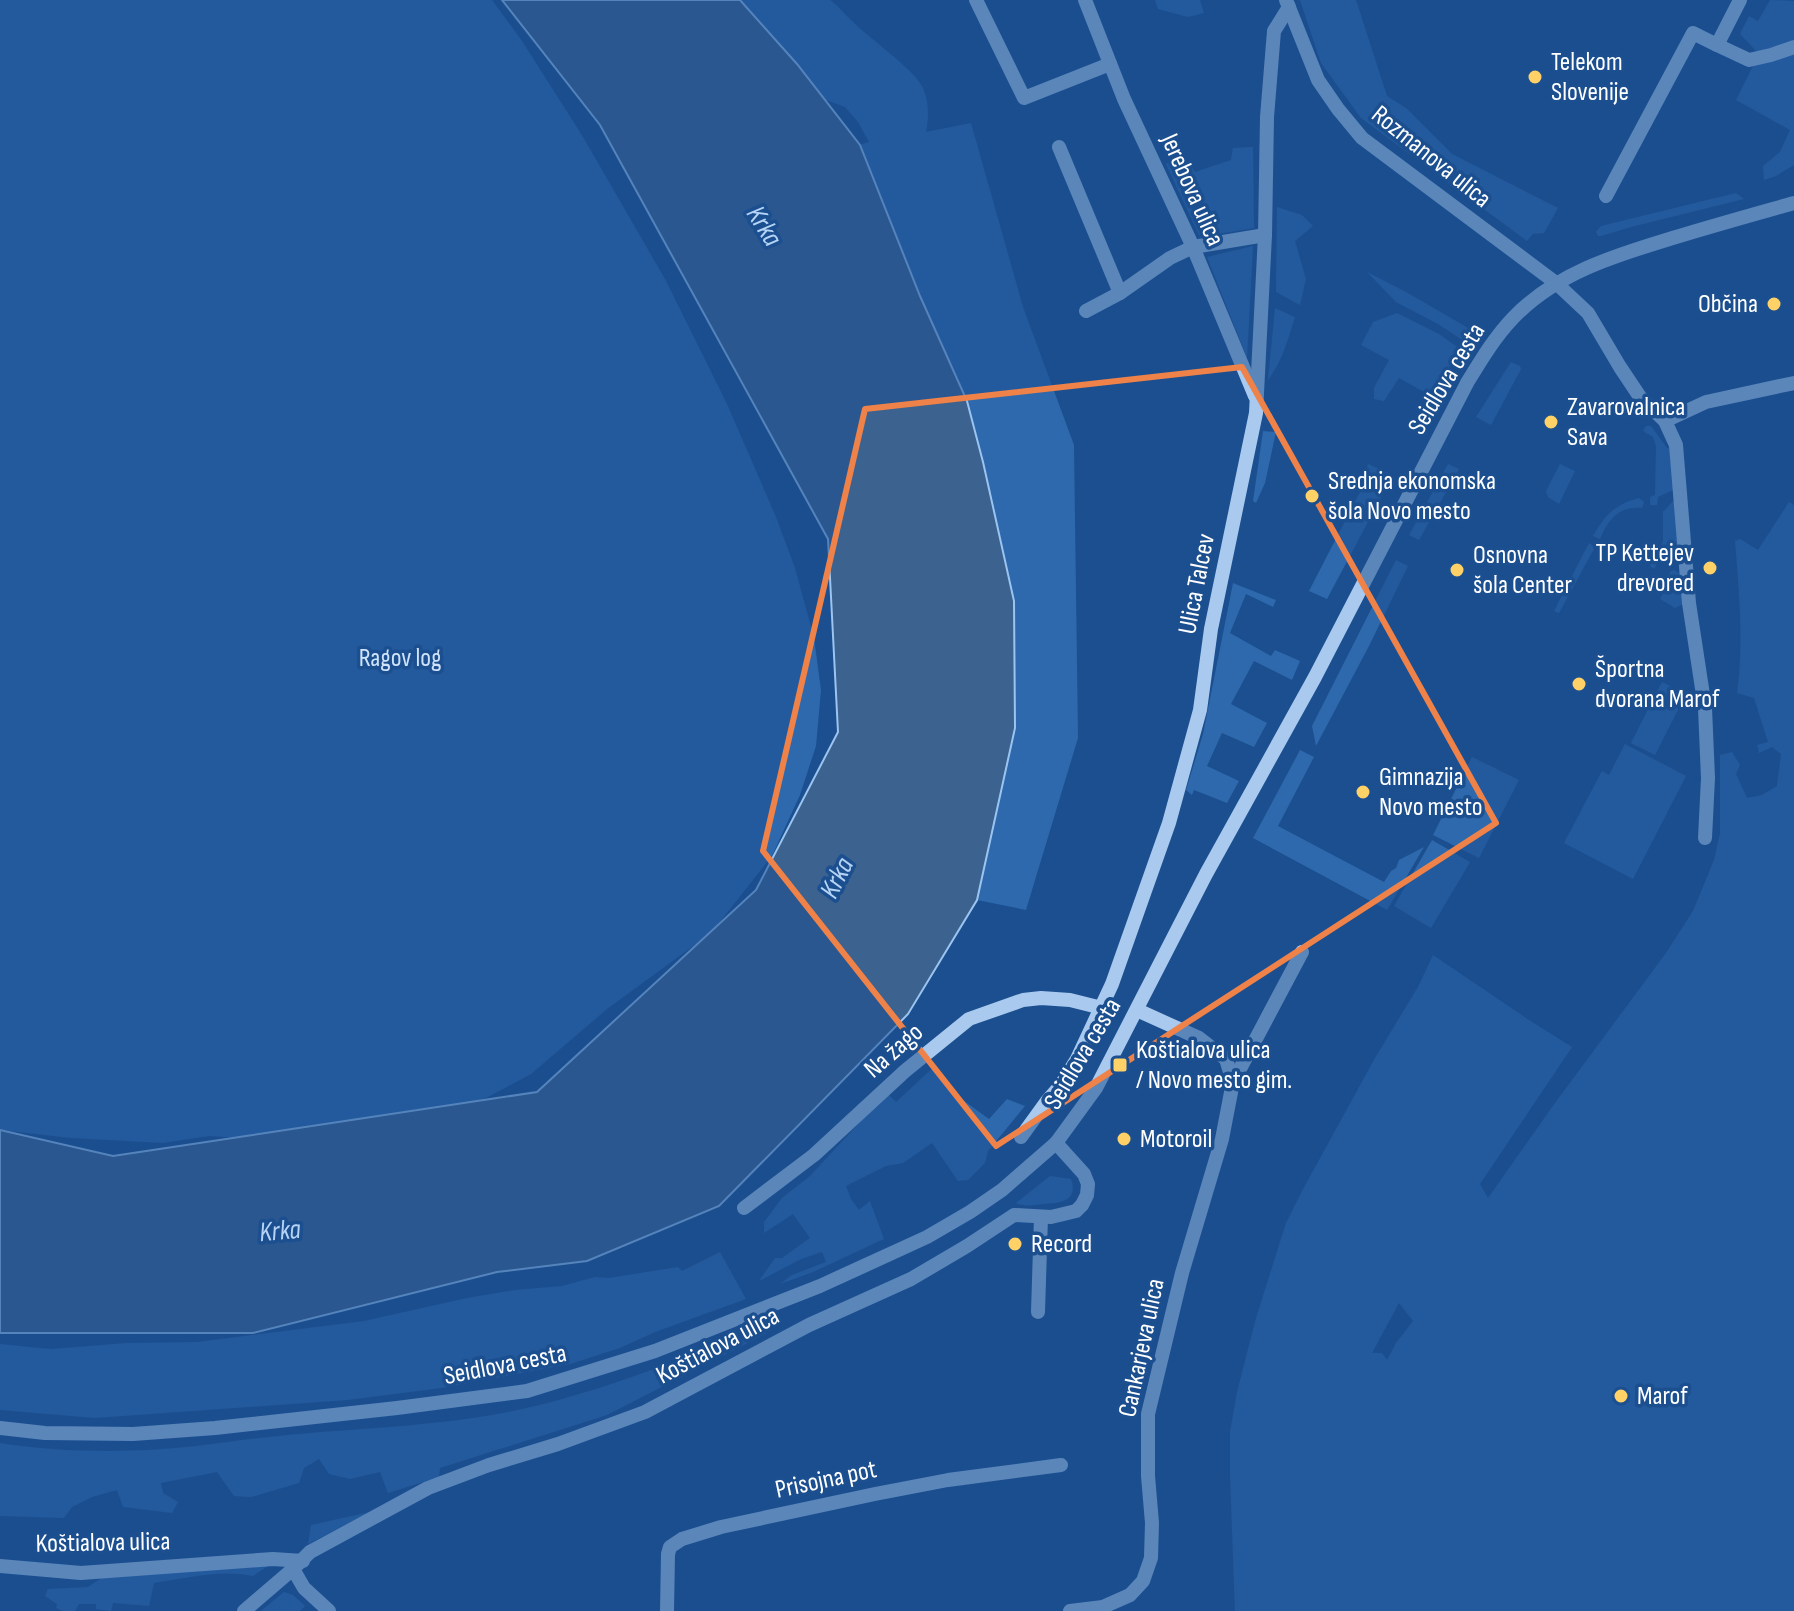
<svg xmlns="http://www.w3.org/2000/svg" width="1794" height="1611" font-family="'Sofia Sans Condensed',sans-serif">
  <rect width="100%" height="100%" fill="#1b4f8f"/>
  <g fill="#2e69ad" fill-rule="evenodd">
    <polygon points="0,0 492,0 522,41 583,137 665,279 727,404 776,517 795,568 814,638 821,690 816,746 800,795 772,856 711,933 607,1009 531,1074 486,1098 420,1116 262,1139 209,1136 163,1143 71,1138 0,1130"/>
    <path d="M736,0H830C839,6 845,15 853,22C869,38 915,70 923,88C929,102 929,117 926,132L971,123L1023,307L1074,445L1078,738L1026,910L977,900L1015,728L1014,601L983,462L967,401L920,296L860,145L869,142L858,122L845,107L818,97Z"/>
    <polygon points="1155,0 1200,0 1204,13 1188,17 1158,9"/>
    <polygon points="1300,0 1356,0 1387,96 1406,108 1452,154 1558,208 1544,233 1533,234 1527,241 1361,118 1321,63"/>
    <polygon points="1770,0 1794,1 1794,165 1776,176 1764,180 1763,166 1780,152 1790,130 1736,100 1759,54 1740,34 1749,16 1758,21"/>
    <polygon points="1253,147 1254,228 1200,237 1166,164 1183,155 1195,172 1231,160 1233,148"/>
    <polygon points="1736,193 1744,199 1631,227 1601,236 1598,236 1596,232 1601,226"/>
    <polygon points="1277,207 1302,215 1313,226 1295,241 1306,279 1300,305 1276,292"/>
    <polygon points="1253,246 1247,358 1207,257"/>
    <polygon points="1367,272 1406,292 1470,329 1464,341 1438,324 1396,302"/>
    <path d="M1275,308L1295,317C1288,340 1282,361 1268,380Z"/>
    <polygon points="1397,313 1439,334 1460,349 1433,397 1399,378 1384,401 1374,399 1374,388 1389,360 1361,345 1373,322"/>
    <polygon points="1511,362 1520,366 1521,369 1491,425 1476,417"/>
    <polygon points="1646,426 1651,426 1667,448 1671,447 1673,490 1658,497 1657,505 1650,505 1650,497 1655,495 1656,446 1653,437 1643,431"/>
    <polygon points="1263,431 1276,432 1265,483 1256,503 1253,501"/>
    <polygon points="1368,464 1393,475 1327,599 1309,591 1360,492"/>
    <polygon points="1448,464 1459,469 1419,540 1409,535"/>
    <polygon points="1560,464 1575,471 1559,504 1548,497 1546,491"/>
    <path d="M1639,498L1644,502L1642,508C1618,506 1609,519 1600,539L1593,536C1606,514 1614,505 1639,498Z"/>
    <polygon points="1673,501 1676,502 1679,557 1676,562 1667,547 1654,569 1650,566 1663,541 1663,512"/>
    <path d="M1789,502L1794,505V1611H1235L1230,1474V1432L1237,1392L1256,1318L1286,1223L1302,1191L1375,1058L1418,987L1433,955L1532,1022L1572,1047L1480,1184L1488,1198L1555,1103L1666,953L1693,911L1714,860L1720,833V755L1732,752L1740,765L1736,774L1747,798L1762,795L1777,786L1781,754L1772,747L1759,753L1757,745L1768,742L1754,698L1737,693C1744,643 1739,591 1735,541L1740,539L1758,550ZM1399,1303L1413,1321L1396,1343L1387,1360L1382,1353H1372Z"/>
    <polygon points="1589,543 1595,547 1559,613 1554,611"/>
    <polygon points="1396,560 1408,566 1369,646 1316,746 1312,726"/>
    <polygon points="1674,570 1679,573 1682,577 1683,604 1675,608 1660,599 1668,583 1665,581 1671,571"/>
    <polygon points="1233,583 1276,600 1273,607 1246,594 1230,633 1271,656 1275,650 1300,661 1292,680 1254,661 1231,704 1267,723 1254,747 1222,733 1207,766 1239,781 1227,803 1194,790 1192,795 1186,790 1203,734"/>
    <polygon points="1662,682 1686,694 1655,755 1631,743"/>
    <polygon points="1625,744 1686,776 1633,879 1564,843 1602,771 1609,775"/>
    <polygon points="1300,750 1314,757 1278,826 1384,882 1391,871 1396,868 1399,860 1424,847 1387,910 1253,838"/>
    <polygon points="1472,757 1519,780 1479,858 1433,835"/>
    <polygon points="1432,840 1470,862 1431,928 1394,906"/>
    <polygon points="936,1065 949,1090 989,1119 1007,1099 1025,1106 988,1151 985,1163 968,1180 958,1181 932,1143 903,1163 886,1166 846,1186 851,1199 859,1210 870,1201 884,1239 813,1272 780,1284 792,1275 826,1262 822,1252 801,1259 759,1281 775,1258 782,1258 810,1238 793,1214 764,1233 764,1222 782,1198 810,1176 887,1093 896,1102"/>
    <path d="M1050,1176L1071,1179C1079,1202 1059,1203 1043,1204C1033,1205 1025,1207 1016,1203Z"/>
    <polygon points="720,1252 746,1299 655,1332 620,1348 570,1364 441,1388 348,1400 95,1418 0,1410 0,1344 51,1349 127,1343 197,1342 364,1321 467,1298 515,1290 562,1286 595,1277 609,1278 678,1267 682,1271"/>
    <path d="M773,1325L765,1334L607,1415L440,1468L439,1477L388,1493L380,1472L350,1479L329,1474L319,1459L304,1468L299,1483L251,1497L234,1496L217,1472L161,1483L163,1493L178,1502L172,1513L123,1507L117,1490L92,1497L72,1507L64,1518L0,1516V1443C58,1452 117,1453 176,1448C210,1445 244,1439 278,1436C355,1428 432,1427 508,1412C599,1394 686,1356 773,1325Z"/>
    <polygon points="370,1512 308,1544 311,1525"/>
    <path d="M271,1564L253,1576C224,1569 184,1578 154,1583L149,1606L113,1603L111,1611L96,1609V1604H79L75,1611H63L56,1608L57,1604L45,1596L48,1589L88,1587L103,1577Z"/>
    <polygon points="284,1592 293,1595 305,1606 300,1611 261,1611"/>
  </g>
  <polygon fill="#3c6290" stroke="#9cc4f0" stroke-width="2" points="502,0 740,0 797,64 860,145 920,296 967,401 983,462 1014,601 1015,728 977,900 908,1014 719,1206 587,1261 497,1272 253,1333 0,1333 0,1130 113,1156 537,1092 756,890 838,732 828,539 600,125"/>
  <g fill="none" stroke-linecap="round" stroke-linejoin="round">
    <g stroke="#a9c9ee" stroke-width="14">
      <polyline points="976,0 1024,98 1110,64"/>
      <polyline points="1085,0 1124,99 1193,247 1255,396"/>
      <polyline points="1286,0 1318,80 1338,109 1362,138 1556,283 1588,313 1620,367 1640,397 1665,421 1676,445 1689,603 1705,708 1708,778 1705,838"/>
      <polyline points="1717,45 1749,60 1771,55 1794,47"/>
      <polyline points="1059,147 1120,293"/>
      <polyline points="1606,196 1693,33 1717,45 1740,0"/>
      <polyline points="1086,311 1120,293 1170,258 1193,247 1265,235"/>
      <polyline points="1665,421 1706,402 1794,383"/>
      <polyline points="1233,1082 1302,952"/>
      <polyline points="1021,1137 1047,1101 1061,1085 1077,1059 1112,984 1169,823 1200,710 1211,629 1256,413 1265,235 1267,117 1274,31 1289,7"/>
      <polyline points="744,1208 814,1155 905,1071 969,1019 1023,1000 1041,998 1070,1000 1102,1008"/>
      <polyline points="1038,1312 1041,1217"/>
      <path d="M0,1428L45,1433L133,1434L215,1428L397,1408L527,1391L655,1351L820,1286L927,1237L970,1212L1002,1190L1056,1143L1096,1088L1206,874L1315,677L1467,383C1481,360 1494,338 1513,318C1557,272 1617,255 1676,237C1715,225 1755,214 1794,203"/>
      <polyline points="0,1566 81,1573 273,1559 303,1561"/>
      <polyline points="293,1569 310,1552 428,1488 489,1465 558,1444 645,1412 809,1325 911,1279 967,1246 1014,1215 1051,1217 1076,1211 1082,1205 1087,1195 1088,1184 1084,1174 1056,1143"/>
      <polyline points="244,1611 293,1569 304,1588 329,1611"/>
      <polyline points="667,1611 668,1554 670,1547 682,1539 721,1527 875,1494 948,1480 1061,1465"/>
      <polyline points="1070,1611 1103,1607 1130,1595 1143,1581 1151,1558 1152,1523 1148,1476 1148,1414 1182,1273 1222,1139 1233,1082 1226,1059 1199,1038 1137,1010"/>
    </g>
  </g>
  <path d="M0 0H1794V1611H0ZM1242,367L1496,823L996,1146L763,851L865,409Z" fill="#1b4f8f" fill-opacity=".55" fill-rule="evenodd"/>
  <path fill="none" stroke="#ee8249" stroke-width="6" stroke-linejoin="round" d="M1242,367L1496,823L996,1146L763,851L865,409Z"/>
  <g fill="#ffd166" stroke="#1b4f8f" stroke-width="3">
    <circle cx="1535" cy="77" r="8"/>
    <circle cx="1774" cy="304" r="8"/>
    <circle cx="1551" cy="422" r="8"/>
    <circle cx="1312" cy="496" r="8"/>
    <circle cx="1710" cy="568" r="8"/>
    <circle cx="1457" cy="570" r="8"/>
    <circle cx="1579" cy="684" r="8"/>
    <circle cx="1363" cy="792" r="8"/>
    <rect x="1112" y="1057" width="16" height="16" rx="4"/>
    <circle cx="1124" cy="1139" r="8"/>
    <circle cx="1015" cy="1244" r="8"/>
    <circle cx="1621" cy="1396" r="8"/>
  </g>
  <g text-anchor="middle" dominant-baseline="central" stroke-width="7" stroke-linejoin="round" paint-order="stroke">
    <g font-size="26" fill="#fff" stroke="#1b4f8f" text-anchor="start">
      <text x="1551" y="62">Telekom<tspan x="1551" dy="30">Slovenije</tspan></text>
      <text x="1758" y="304" text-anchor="end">Občina</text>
      <text x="1567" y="407">Zavarovalnica<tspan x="1567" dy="30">Sava</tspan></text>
      <text x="1328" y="481">Srednja ekonomska<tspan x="1328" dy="30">šola Novo mesto</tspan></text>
      <text x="1694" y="553" text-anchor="end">TP Kettejev<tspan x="1694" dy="30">drevored</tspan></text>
      <text x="1473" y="555">Osnovna<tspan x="1473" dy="30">šola Center</tspan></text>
      <text x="1595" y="669">Športna<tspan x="1595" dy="30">dvorana Marof</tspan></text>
      <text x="1379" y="777">Gimnazija<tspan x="1379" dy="30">Novo mesto</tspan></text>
      <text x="1136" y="1050">Koštialova ulica<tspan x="1136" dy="30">/ Novo mesto gim.</tspan></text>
      <text x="1140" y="1139">Motoroil</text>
      <text x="1031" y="1244">Record</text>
      <text x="1637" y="1396">Marof</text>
    </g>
    <g font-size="26" fill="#fff" stroke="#1b4f8f">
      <text transform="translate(1431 157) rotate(39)">Rozmanova ulica</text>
      <text transform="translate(1192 190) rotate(66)">Jerebova ulica</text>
      <text transform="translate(1447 379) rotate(-59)">Seidlova cesta</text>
      <text transform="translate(1197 584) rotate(-79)">Ulica Talcev</text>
      <text transform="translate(894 1051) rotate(-41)">Na žago</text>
      <text transform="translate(1083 1054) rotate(-59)">Seidlova cesta</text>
      <text transform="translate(718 1346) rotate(-28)">Koštialova ulica</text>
      <text transform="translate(1142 1348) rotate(-78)">Cankarjeva ulica</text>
      <text transform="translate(505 1365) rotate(-11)">Seidlova cesta</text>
      <text transform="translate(826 1480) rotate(-12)">Prisojna pot</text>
      <text transform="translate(103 1543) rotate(-1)">Koštialova ulica</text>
    </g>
    <g font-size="26" fill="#cfe3fa" stroke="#1b4f8f">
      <text x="400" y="658">Ragov log</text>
    </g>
    <g font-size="28" font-style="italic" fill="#b5d3f5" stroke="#1b4f8f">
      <text transform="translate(764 226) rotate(58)">Krka</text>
      <text transform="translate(837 878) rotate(-63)">Krka</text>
      <text transform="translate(280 1231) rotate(-5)">Krka</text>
    </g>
  </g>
</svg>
